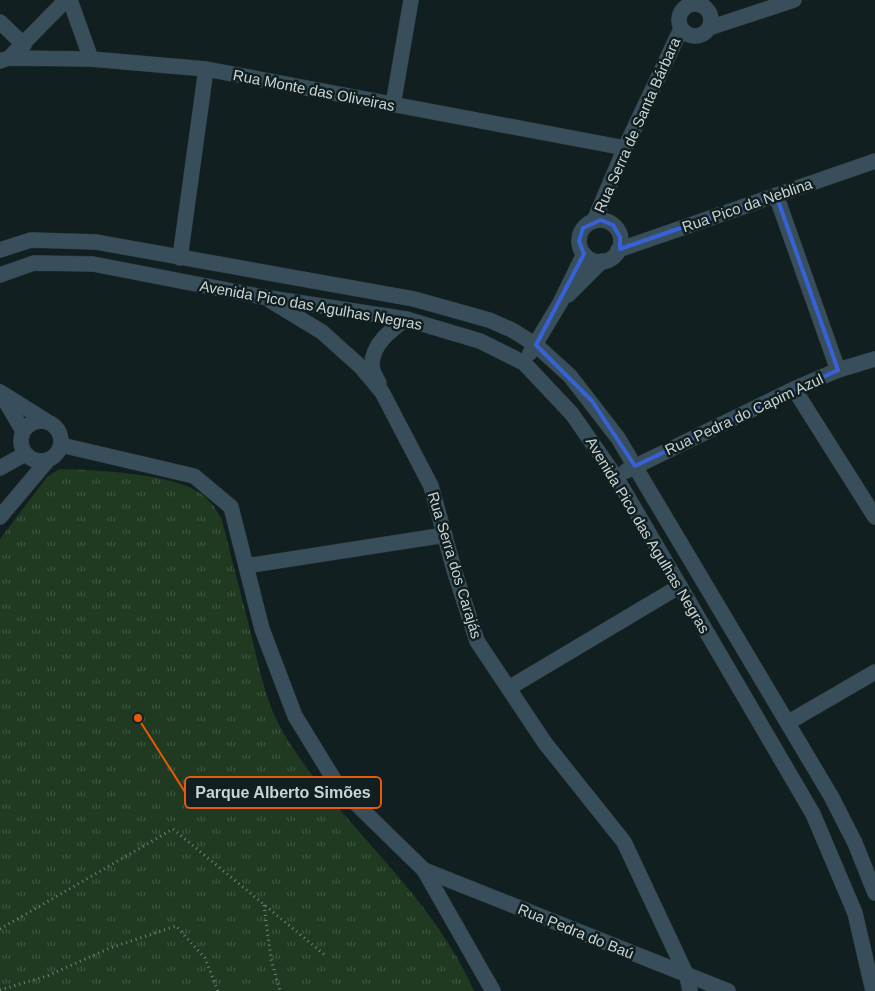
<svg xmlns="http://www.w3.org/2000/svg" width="875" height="991" font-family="Helvetica,sans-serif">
  <defs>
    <pattern id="park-tufts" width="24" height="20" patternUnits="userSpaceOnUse" patternTransform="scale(1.25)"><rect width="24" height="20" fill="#1f3a21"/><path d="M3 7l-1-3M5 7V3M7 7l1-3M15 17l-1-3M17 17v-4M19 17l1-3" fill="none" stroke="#3e5640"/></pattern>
  </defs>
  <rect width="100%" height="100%" fill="#111f20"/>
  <path fill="url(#park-tufts)" d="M59,469C95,470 171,473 200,493C211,501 216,509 222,520C232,561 243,601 253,642C260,672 267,705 283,732C338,825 430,890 474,991H0V539L47,477Z"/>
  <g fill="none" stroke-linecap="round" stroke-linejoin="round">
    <defs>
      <g id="minor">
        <polyline points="70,0 91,59"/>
        <circle cx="695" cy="20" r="16"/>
        <polyline points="0,22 24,45"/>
        <polyline points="709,28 794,0"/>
        <polyline points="9,58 66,0"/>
        <polyline points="0,61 9,58 91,59 206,69 625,148"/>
        <polyline points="393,105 411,0"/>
        <polyline points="776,195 838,370"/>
        <circle cx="600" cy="241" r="21"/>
        <polyline points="594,221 625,148 681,29"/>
        <polyline points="0,250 31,240 96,242 414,299 489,320 512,330 536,345 570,376 618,438 831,796 855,843 875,893"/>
        <polyline points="618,250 875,161"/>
        <polyline points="180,258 206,69"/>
        <polyline points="0,275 34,263 93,264 263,297 406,319 480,341 524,363 572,414 616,477 813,814 855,913 873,991"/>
        <polyline points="568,295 602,261"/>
        <polyline points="271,301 322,332 361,367 382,392 431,486 455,573 477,641 545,743 624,842 687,976 690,991"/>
        <polyline points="530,353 560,303 584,254"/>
        <path d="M379,383C376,378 372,370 372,365C372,344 391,330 406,319"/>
        <polyline points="794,389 875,517"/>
        <polyline points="0,392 45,420"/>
        <polyline points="2,395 23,431"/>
        <circle cx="41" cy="441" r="20"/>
        <polyline points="61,445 194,476 231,507 262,629 295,716 338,786 424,870 493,991"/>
        <polyline points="0,468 25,454"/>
        <polyline points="626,471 794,389 838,370 875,359"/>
        <polyline points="0,517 48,460"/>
        <polyline points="246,566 445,535"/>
        <polyline points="509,688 680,586"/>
        <polyline points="789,722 875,672"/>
        <polyline points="424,870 728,991"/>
      </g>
    </defs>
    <use href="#minor" stroke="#2f3c3d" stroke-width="16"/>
    <g stroke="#748080" stroke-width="3" stroke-dasharray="1 4" stroke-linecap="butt">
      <polyline points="264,905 271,959 280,991"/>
      <polyline points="0,929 173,829 326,956"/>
      <polyline points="0,990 47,976 110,948 176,926 205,958 218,991"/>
    </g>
    <use href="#minor" stroke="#384f5b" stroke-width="15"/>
  </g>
  <path fill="none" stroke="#3762d7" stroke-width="4" stroke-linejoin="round" d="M776,195L838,370L635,466L592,401L536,345L584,254L579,241L583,228L601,220L613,225L620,237V249Z"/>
  <g text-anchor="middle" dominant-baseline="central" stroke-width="5" stroke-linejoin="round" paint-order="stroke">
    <g font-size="15" fill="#cbd4d4" stroke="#111f20">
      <text transform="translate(314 90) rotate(11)">Rua Monte das Oliveiras</text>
      <text transform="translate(637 125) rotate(-66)">Rua Serra de Santa Bárbara</text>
      <text transform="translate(747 205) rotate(-19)">Rua Pico da Neblina</text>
      <text transform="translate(311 305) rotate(10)">Avenida Pico das Agulhas Negras</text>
      <text transform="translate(744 414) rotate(-25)">Rua Pedra do Capim Azul</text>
      <text transform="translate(648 535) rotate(59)">Avenida Pico das Agulhas Negras</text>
      <text transform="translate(455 565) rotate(73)">Rua Serra dos Carajás</text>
      <text transform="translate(576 931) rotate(22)">Rua Pedra do Baú</text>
    </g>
  </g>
  <path fill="none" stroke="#e8590c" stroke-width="2" d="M138 718L185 792"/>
  <circle fill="#e8590c" stroke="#111f20" stroke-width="2" cx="138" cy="718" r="5"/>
  <rect fill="#111f20" stroke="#e8590c" stroke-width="2" x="185" y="777" width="196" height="31" rx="5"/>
  <g font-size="16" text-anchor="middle" font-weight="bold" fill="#cbd4d4">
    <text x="283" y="798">Parque Alberto Simões</text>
  </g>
</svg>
